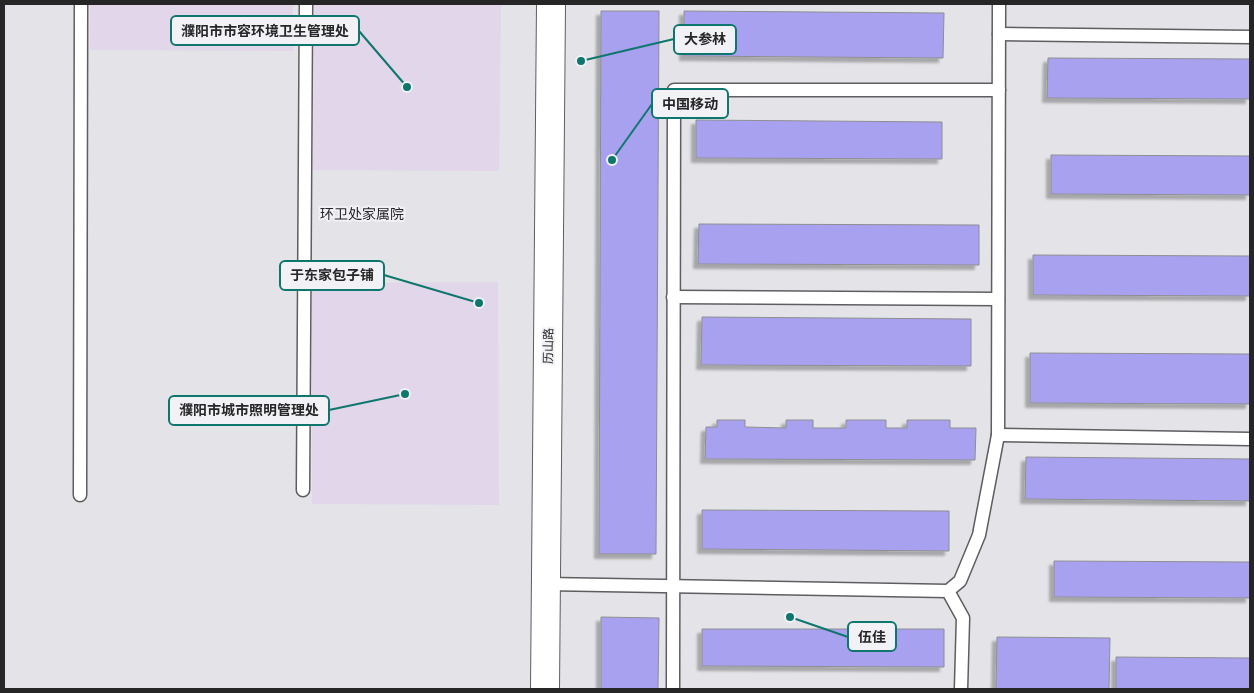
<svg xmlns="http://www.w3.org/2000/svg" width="1254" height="693" font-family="Manrope,'Noto Sans SC',sans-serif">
  <defs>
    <filter id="shadow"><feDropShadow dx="-4.5" dy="4.5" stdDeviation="1" flood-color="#0004"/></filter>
  </defs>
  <rect width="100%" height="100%" fill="#e4e4e8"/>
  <g fill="#e1d6ea">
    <polygon points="90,4 293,4 293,51 90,50"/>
    <polygon points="314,4 501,4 499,171 313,170"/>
    <polygon points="498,282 499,505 312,504 312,283"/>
  </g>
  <g fill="#a8a1ef" stroke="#8e8e91" filter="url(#shadow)">
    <polygon points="601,11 659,11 656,554 599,554"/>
    <polygon points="684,11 944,13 943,58 684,56"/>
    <polygon points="1048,58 1250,59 1250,99 1047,98"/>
    <polygon points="696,120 942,122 942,159 696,158"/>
    <polygon points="1051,155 1250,156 1250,195 1051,194"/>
    <polygon points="699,224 979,225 979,265 698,264"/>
    <polygon points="1033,255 1250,256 1250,296 1033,295"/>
    <polygon points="702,317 971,319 971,366 701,365"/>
    <polygon points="1030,353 1250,354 1250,404 1030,403"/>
    <polygon points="717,420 745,420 745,427 786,428 786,420 813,420 813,428 846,428 846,420 886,420 886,428 907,428 907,420 950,420 950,428 976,428 975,460 705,459 706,427 717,427"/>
    <polygon points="1026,457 1250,459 1250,501 1025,499"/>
    <polygon points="702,510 949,511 949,551 702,549"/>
    <polygon points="1054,561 1250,562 1250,598 1054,597"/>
    <polygon points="601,617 659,618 658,689 601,689"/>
    <polygon points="702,629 944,629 944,667 702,666"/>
    <polygon points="997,637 1110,638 1109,689 996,689"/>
    <polygon points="1116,657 1250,658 1250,689 1116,689"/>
  </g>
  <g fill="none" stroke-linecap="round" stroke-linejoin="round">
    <defs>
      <g id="lane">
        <polyline points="999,34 1250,37"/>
        <polyline points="673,297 998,299"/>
        <polyline points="998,435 1250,439"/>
        <polyline points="303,490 306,4"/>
        <polyline points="80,495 81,4"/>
        <polyline points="546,584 948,591 960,581 979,535 998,435 999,4"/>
        <polyline points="948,591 963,618 961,689"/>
        <polyline points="673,689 674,90 999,90"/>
      </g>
      <polyline id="secondary" points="545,689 551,4"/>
    </defs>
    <use href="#lane" stroke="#5e5e61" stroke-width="15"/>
    <use href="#secondary" stroke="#5e5e61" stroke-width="30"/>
    <use href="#lane" stroke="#fff" stroke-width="12"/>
    <use href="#secondary" stroke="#fff" stroke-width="28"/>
  </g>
  <g text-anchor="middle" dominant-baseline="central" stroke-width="4" stroke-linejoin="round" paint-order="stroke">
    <g font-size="12" fill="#262627" stroke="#f1f1f6">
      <text transform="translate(548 346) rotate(-89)">历山路</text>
    </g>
    <g font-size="14" fill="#262627" stroke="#f1f1f6">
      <text x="362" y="213">环卫处家属院</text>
    </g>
  </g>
  <path fill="none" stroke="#0f766e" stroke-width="2" d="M407 87L359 31M581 61L674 39M612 160L652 104M479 303L384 275M405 394L329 410M790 617L848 637"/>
  <g fill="#0f766e" stroke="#f1f1f6" stroke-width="2">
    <circle cx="407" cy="87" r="5"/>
    <circle cx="581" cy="61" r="5"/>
    <circle cx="612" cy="160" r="5"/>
    <circle cx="479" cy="303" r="5"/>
    <circle cx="405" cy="394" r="5"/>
    <circle cx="790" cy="617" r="5"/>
  </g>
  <g fill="#f1f1f6" stroke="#0f766e" stroke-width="2">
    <rect x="171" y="16" width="188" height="29" rx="5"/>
    <rect x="674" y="25" width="62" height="29" rx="5"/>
    <rect x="652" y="89" width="76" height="29" rx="5"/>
    <rect x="280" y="261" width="104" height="29" rx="5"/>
    <rect x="169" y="396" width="160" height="29" rx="5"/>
    <rect x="848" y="622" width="48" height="29" rx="5"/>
  </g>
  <g font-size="14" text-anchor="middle" font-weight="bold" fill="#262627">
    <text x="265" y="36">濮阳市市容环境卫生管理处</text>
    <text x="705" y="44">大参林</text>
    <text x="690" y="109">中国移动</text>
    <text x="332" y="280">于东家包子铺</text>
    <text x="249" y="415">濮阳市城市照明管理处</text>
    <text x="872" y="642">伍佳</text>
  </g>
  <rect width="1254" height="693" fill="none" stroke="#262627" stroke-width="10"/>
</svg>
